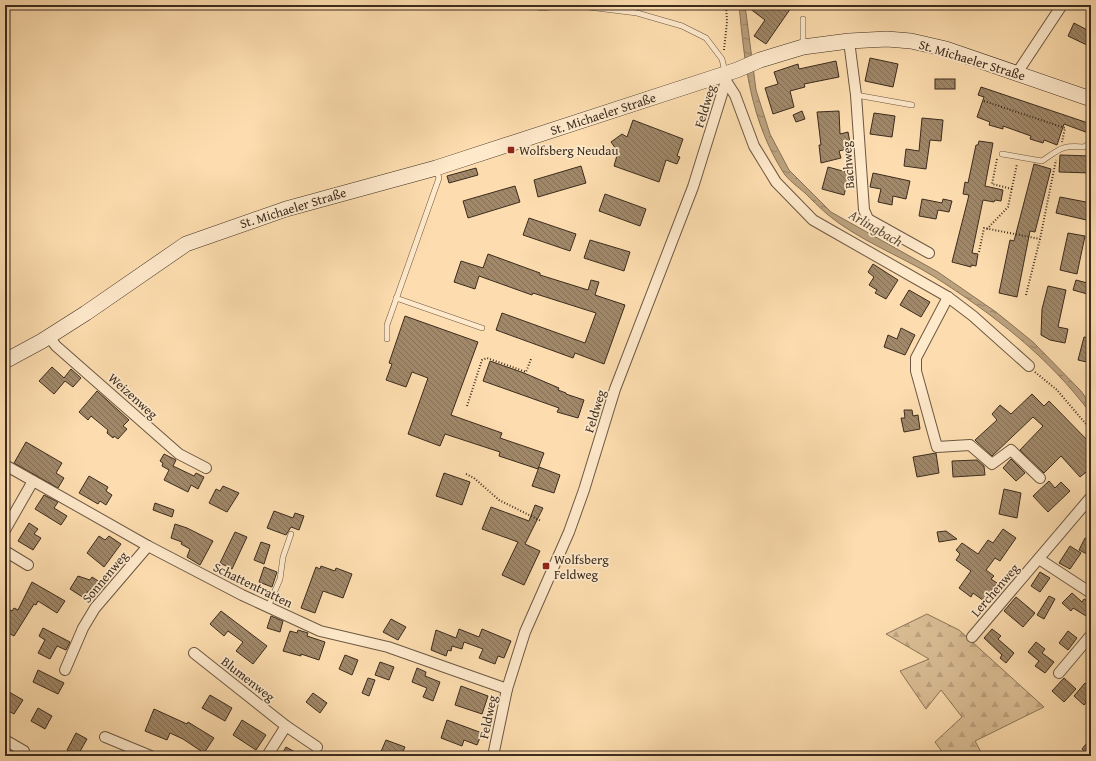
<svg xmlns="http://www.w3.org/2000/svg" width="1096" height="761" font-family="'Gentium Book Plus',serif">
  <defs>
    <pattern id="forest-firs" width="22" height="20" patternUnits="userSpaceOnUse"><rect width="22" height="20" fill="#dcbf96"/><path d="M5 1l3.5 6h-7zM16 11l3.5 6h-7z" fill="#bea481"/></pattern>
    <pattern id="water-ripples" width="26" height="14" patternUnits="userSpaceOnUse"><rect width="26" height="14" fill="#bba17e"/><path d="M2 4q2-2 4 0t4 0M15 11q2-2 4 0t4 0" fill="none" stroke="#998367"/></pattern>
    <pattern id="building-back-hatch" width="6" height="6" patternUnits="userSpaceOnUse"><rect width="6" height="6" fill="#a08869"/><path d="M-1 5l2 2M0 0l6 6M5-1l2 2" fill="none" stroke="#846f56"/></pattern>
  </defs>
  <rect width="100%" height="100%" fill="#fdddaf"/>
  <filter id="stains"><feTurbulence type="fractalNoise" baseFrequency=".005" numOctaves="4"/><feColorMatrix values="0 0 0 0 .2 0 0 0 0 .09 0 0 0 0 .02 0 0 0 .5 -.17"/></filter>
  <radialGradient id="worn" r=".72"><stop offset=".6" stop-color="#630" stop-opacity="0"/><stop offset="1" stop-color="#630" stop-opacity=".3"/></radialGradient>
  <polygon fill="url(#forest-firs)" stroke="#8c765a" points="927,614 959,630 1044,707 975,741 983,756 945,756 935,742 962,717 941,690 926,709 900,671 929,659 886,634"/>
  <path fill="url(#water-ripples)" stroke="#887258" d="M739,5H745L756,90L770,134L789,170L831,212L938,272L996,312L1033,342L1081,391L1091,405V414C1049,357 993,314 933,276C899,255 858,240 827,214C819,207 812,200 805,193C798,187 788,180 783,172C750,119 745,66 739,5Z"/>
  <g fill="url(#building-back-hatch)" stroke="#3c2c1e">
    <polygon points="745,5 793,5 766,44 754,36 765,20"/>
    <polygon points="1074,23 1091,32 1091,47 1068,36"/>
    <polygon points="870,58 898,64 893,87 865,81"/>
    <polygon points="836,61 839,77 804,84 805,87 790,91 794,107 773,114 765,88 778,84 774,72 798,64 799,69"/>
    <rect x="935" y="79" width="20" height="10"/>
    <polygon points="981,87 1091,124 1091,134 1064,124 1057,145 1044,140 1043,143 1030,139 1031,136 1003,126 1003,129 989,125 990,122 977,117 984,97 978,95"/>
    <polygon points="802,111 805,119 796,122 793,115"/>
    <polygon points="839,111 840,134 848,132 851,148 839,151 841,158 821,163 819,145 821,145 817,112"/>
    <polygon points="874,113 895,116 892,137 870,134"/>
    <polygon points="922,118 943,120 941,141 930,140 926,169 904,166 906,149 919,151"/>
    <polygon points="633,120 683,139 677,156 680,157 677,164 666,160 659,182 614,166 618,152 611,142 622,134 627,137"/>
    <polygon points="979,141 993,143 985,186 1003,190 1001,201 995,200 994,202 983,200 972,253 978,254 976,266 971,265 971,267 952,262 969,195 963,194 965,182 968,183 976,145 978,145"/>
    <polygon points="1060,155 1091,156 1091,173 1059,172"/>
    <polygon points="1034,164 1051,169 1035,232 1030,231 1017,297 999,293 1010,240 1014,241"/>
    <polygon points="581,166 586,183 538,197 534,180"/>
    <polygon points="828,167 850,173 844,195 822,189"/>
    <polygon points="476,168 478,175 449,183 447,176"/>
    <polygon points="873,173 910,181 906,199 893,196 892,205 878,202 881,189 870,187"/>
    <polygon points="515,186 520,202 468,218 463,201"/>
    <polygon points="605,194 646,209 640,226 599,211"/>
    <polygon points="1060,197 1091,203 1091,221 1056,213"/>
    <polygon points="922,199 942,203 943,199 952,201 949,212 938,210 936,219 919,216"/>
    <polygon points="529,218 576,234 570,251 523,235"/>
    <polygon points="1068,233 1085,236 1077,274 1060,270"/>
    <polygon points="590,240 630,252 624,271 584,258"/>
    <polygon points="488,254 540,273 540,275 588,290 591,280 599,282 595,295 625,305 604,364 575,353 573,358 496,330 502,313 585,343 596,313 533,293 532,295 479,276 475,289 454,282 461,261 483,268"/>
    <polygon points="873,264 898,280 886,299 875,293 877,290 869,285 874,277 868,272"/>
    <polygon points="1076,280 1091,284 1091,295 1073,290"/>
    <polygon points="1048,286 1066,290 1058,327 1068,329 1065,343 1050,340 1041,335 1042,309"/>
    <polygon points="909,290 930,302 921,317 900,305"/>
    <polygon points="405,316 478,342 451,415 502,433 500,438 544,453 538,469 499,456 500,452 445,434 440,446 408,434 428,378 412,372 406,387 386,380 392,364 389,363"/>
    <polygon points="901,328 915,335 905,355 884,347 888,335 897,339"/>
    <polygon points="1084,337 1091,338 1091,363 1078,360"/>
    <polygon points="490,361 524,373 559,388 558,390 566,393 566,394 584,400 578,418 557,412 559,408 483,381"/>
    <polygon points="52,367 64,378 71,369 81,378 73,387 65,381 54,394 39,381"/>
    <polygon points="97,391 129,420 123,426 127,429 118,439 114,436 113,438 107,433 108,430 91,416 88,420 79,412"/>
    <polygon points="1032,394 1044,406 1049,401 1091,444 1091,468 1080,477 1061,456 1044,473 1020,450 1043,426 1033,417 992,456 975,440 997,420 992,414 1000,405 1011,414"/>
    <polygon points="904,410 912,410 913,416 918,415 920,429 904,432 901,418 905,418"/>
    <polygon points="26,442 62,463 56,473 64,478 58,488 14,463"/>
    <polygon points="936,453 939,473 917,477 913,457"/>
    <polygon points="164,454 176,460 173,466 194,476 196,473 204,477 198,489 191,485 188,492 164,480 169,470 162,466 163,463 160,461"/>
    <polygon points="1011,459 1025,473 1016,481 1003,468"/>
    <polygon points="977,460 984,466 985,475 953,477 952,461"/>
    <polygon points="539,467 560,475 554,493 532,486"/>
    <polygon points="444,473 470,482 462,505 436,496"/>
    <polygon points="89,476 108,487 106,491 112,495 106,505 100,501 98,504 79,493"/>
    <polygon points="1049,481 1055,488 1061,482 1070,491 1048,512 1033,496"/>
    <polygon points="223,486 239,493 227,512 209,503 216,489 220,491"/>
    <polygon points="1004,489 1021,493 1017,518 999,514"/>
    <polygon points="44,495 58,502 54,508 67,516 61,525 35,509"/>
    <polygon points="155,503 174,510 172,517 153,510"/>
    <polygon points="535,505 543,508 525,544 540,551 524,585 502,575 518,542 482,529 491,507 529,521"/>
    <polygon points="274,511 293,518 295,513 304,516 299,530 291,527 286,535 267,528"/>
    <polygon points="29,523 38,529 34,534 41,538 33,550 18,541"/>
    <polygon points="175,524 187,528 213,541 200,565 187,557 190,549 181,544 182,542 171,538"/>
    <polygon points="1003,529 1016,538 1000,561 995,558 986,570 994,576 991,579 997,583 984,601 973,593 971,597 959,588 971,571 956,560 960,554 956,550 962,543 978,554 988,540 993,543"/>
    <polygon points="946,531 957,539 939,542 937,532"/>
    <polygon points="235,532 247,537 232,569 220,563"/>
    <polygon points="99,536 105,540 109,536 121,544 104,567 87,553"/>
    <polygon points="1085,538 1091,540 1091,556 1079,550"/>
    <polygon points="261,542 270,545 264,564 254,560"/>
    <polygon points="1070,546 1081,553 1070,569 1059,563"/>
    <polygon points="321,566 335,571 336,568 352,574 343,598 323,591 315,613 301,608 316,567 320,569"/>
    <polygon points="264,567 277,572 272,587 259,582"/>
    <polygon points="1040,572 1050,578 1040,592 1031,586"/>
    <polygon points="78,576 90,580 92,577 106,586 96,596 88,591 84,598 70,589"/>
    <polygon points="32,582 65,601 57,613 38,601 36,605 34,604 14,636 5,631 5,607 12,611 14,608 18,610"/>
    <polygon points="1072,593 1082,602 1084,599 1091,603 1091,619 1073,608 1071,611 1062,603"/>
    <polygon points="1049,596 1055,599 1044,619 1037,615"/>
    <polygon points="1016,597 1035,613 1023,627 1004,611"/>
    <polygon points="221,611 267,646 253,664 236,651 243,642 228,631 224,636 210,624"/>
    <polygon points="271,616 283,621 280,632 267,628"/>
    <polygon points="391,619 406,627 398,640 383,632"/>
    <polygon points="43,628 70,642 66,650 57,646 50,659 38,653 45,640 39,636"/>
    <polygon points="459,629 479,637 482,629 511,641 504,658 498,656 495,664 479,658 483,649 464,642 462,649 452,646 451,651 448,650 446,656 431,650 436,630 456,638"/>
    <polygon points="992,629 1001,636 998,639 1014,653 1006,663 1000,658 1002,655 984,638"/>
    <polygon points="298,630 308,633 307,636 325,642 319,660 301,654 301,656 283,651 290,631 297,633"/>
    <polygon points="1068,631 1077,638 1068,650 1059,643"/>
    <polygon points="1036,642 1045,649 1042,653 1054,662 1045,673 1035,666 1039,661 1028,652"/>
    <polygon points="345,655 358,660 352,675 339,669"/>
    <polygon points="380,662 394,667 389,680 375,675"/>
    <polygon points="417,668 426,672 425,676 440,682 433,701 423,697 427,688 412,682"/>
    <polygon points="38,670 64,683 58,694 33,682"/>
    <polygon points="368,678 375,680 369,696 362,693"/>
    <polygon points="1064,678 1076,689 1064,702 1052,691"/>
    <polygon points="1085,683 1091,688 1091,696 1084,705 1074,696"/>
    <polygon points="461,686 488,696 482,714 455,705"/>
    <polygon points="9,692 23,700 14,714 5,709 5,699"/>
    <polygon points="313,693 327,703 320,713 306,702"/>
    <polygon points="210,695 232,708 225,721 202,708"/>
    <polygon points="38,708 52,716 45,729 31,721"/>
    <polygon points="154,709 187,724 188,722 214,738 204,753 183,739 170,733 167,740 145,731"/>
    <polygon points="242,720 266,735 256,750 233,735"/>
    <polygon points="447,720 482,733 477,745 464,740 462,746 441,738"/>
    <polygon points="76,733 87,739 78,755 67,750"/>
    <polygon points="1091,738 1091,756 1090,756 1082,749"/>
    <polygon points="386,740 405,747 401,756 379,756"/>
    <polygon points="286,747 302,756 281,756"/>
  </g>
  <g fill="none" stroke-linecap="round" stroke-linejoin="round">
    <defs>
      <g id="service">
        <polyline points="529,5 542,8 568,5"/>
        <polyline points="572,5 637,13 682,26 706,38 722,59 725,72"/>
        <polyline points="803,46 803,19"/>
        <polyline points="856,95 912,105"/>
        <path d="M1002,154L1042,161C1060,149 1061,145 1084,147L1091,142"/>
        <polyline points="396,298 482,328"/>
        <polyline points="387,339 387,325 439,178 436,169"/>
        <polyline points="268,607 280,579 283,557 291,534"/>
      </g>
      <g id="minor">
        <polyline points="849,41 856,95 864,210 868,219 929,253"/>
        <polyline points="1017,73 1062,5"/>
        <polyline points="726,81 735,95 754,146 776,182 813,220 948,297 973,316 1029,366"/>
        <polyline points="948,297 916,358 916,371 937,447 970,445 992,464 1011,450 1040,478"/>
        <polyline points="49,337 56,346 179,454 206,468"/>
        <polyline points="5,465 148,546 242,595 320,631 388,647 507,689"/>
        <polyline points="5,530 33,481"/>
        <polyline points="5,551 28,565"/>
        <polyline points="1039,559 1091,593"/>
        <polyline points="972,637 1091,497"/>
        <polyline points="194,653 286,726 317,747"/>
        <polyline points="65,670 83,628 95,608 148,546"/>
        <polyline points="1059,673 1091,635"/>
        <polyline points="105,737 151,756"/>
        <polyline points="5,740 24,751 21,756"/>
        <polyline points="267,756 286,726"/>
        <polyline points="493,756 507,689 525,632 569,532 584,490 615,389 693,187 726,81 725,74"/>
      </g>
      <polyline id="secondary" points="5,361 42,341 86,313 186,244 286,209 436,168 737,70 760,60 803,47 849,41 887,39 911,41 946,49 1091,99"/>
    </defs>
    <use href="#service" stroke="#6c5842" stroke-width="6"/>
    <use href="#minor" stroke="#6c5842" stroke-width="12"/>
    <use href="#secondary" stroke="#3c2c1e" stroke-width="16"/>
    <g stroke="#3c2c1e" stroke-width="2" stroke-dasharray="1 2" stroke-linecap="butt">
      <polyline points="724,50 727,22 726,5"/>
      <polyline points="984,101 1065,128 1062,142"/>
      <polyline points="997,159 992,184 1012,189"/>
      <polyline points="987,229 1008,207 1017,164"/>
      <polyline points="979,252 984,228 1040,239"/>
      <polyline points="1088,265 1091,258"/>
      <polyline points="1026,295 1040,239 1056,160"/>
      <polyline points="1035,372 1057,390 1091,430"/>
      <polyline points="467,406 482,360 487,358 526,372 531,359"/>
      <polyline points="466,474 474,478 499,500 541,521"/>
    </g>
    <use href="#service" stroke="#fee9cb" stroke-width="5"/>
    <use href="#minor" stroke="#fee9cb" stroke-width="10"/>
    <use href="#secondary" stroke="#fee9cb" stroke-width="15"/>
  </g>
  <g fill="#8f2418" stroke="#fee9cb" stroke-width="1.5">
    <rect x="507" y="146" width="8" height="8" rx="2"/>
    <rect x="542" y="562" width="8" height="8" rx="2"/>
  </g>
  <g text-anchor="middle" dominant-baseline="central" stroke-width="3.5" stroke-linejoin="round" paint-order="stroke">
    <g font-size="13" fill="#3c2c1e" stroke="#fee9cb">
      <text transform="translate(972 60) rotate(17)">St. Michaeler Straße</text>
      <text transform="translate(705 106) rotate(-73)">Feldweg</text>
      <text transform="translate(603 114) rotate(-18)">St. Michaeler Straße</text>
      <text transform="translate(848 165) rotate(-94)">Bachweg</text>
      <text transform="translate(293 208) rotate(-17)">St. Michaeler Straße</text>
      <text transform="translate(133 396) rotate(42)">Weizenweg</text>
      <text transform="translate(595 411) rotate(-73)">Feldweg</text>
      <text transform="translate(105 577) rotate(-50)">Sonnenweg</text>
      <text transform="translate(253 585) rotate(26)">Schattentratten</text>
      <text transform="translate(995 590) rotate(-49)">Lerchenweg</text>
      <text transform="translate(248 679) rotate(38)">Blumenweg</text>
      <text transform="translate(488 717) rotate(-78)">Feldweg</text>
    </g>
    <g font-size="13" fill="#3c2c1e" stroke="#fee9cb" text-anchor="start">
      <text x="519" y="150">Wolfsberg Neudau</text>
      <text x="554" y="559">Wolfsberg<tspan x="554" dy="15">Feldweg</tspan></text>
    </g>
    <g font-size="14" font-style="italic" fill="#624f3b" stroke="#fee9cb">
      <text transform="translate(876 228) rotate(30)">Arlingbach</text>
    </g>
  </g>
  <rect width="1096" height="761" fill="none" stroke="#fdddaf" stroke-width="20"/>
  <rect x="6" y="6" width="1084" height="749" fill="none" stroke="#3c2c1e" stroke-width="2"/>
  <rect x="10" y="10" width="1076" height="741" fill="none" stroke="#3c2c1e"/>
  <rect width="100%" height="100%" filter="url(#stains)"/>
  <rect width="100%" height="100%" fill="url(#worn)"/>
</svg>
